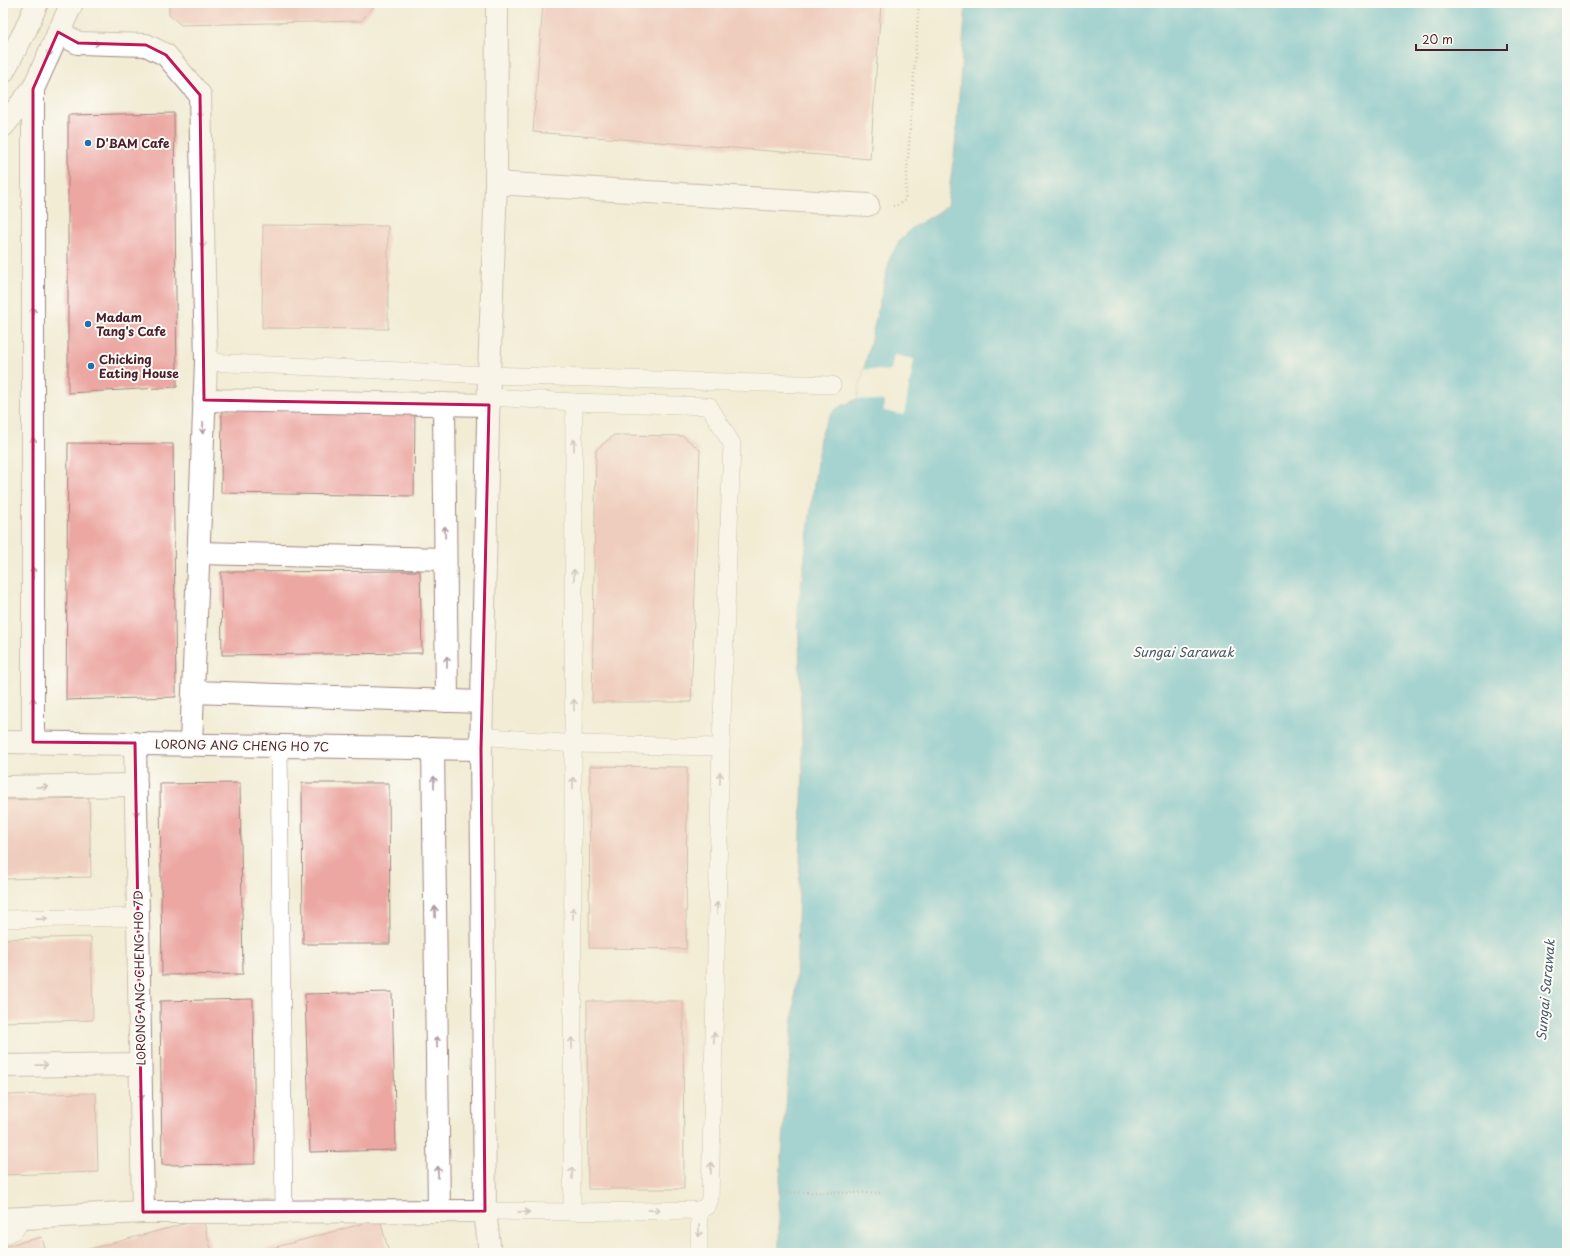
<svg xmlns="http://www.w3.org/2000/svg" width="1570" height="1256" font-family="'Playpen Sans',sans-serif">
  <rect width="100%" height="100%" fill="#fdfcf7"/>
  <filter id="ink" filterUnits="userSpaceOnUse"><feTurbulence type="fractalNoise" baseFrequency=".025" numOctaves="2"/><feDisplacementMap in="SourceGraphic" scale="8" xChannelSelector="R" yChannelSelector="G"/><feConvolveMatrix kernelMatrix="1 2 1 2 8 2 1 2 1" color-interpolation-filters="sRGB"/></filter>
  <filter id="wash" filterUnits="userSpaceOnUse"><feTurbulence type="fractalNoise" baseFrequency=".012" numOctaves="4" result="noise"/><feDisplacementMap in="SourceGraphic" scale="16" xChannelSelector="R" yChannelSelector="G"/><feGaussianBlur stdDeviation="0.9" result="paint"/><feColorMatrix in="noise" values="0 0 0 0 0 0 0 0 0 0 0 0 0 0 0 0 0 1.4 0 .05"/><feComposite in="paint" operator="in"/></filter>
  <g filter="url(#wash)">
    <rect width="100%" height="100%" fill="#f2ecd5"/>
    <path fill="#4cb4cb" stroke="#4b6a7b" d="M966,3H1567V1253H779V1192L796,979L803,772L798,610L820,438C832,408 829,412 857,399L890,258L899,241L912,228L939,212L947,205L955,148Z"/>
    <polygon fill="#f2ecd5" points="894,355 914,359 904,415 884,411 884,401 857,399 864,369 891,371"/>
    <g id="blocks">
      <g fill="#eca7a3">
        <polygon points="169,3 374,3 374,6 361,21 181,25 169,15"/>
        <polygon points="543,3 881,3 870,159 533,132"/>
        <polygon points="174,113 177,387 68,393 68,115"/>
        <polygon points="263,225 388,226 388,329 262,328"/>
        <polygon points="222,410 415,413 414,496 221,493"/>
        <polygon points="614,435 683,436 700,450 691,702 592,702 596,450"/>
        <polygon points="68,443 173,444 176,697 66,700"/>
        <polygon points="420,571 422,653 222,655 221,572"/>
        <polygon points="590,766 687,767 686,949 589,948"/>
        <polygon points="240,783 243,974 162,975 160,784"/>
        <polygon points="302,783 389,783 390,944 303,944"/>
        <polygon points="89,798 91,877 3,879 3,800"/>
        <polygon points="91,937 93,1020 3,1022 3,939"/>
        <polygon points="392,992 396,1150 310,1152 305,994"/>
        <polygon points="253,999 255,1164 162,1165 160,1001"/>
        <polygon points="587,1001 683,1001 684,1189 588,1189"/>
        <polygon points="96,1093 98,1172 3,1175 3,1095"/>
        <polygon points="203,1219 212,1253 75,1253"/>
        <polygon points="380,1219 389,1253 254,1253"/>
        <polygon points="42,1237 46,1253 7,1253 5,1246"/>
      </g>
    </g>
  </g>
  <g filter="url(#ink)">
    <use href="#blocks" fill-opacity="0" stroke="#9e8680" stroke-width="1"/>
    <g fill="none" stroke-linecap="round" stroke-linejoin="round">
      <defs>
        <g id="service">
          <polyline points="206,362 489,375 832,385"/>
          <polyline points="481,736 574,744 721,747"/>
          <polyline points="279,746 284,1211"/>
          <polyline points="3,919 138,917"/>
          <polyline points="485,1211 572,1212 699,1210 707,1206 710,1199 721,747 732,444 709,406 574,402 489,397"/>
          <polyline points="572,1212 574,402"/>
          <path d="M3,1235C14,1232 18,1230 20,1218"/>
          <polyline points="699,1253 699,1210"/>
        </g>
        <g id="minor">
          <polyline points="58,32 78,43 146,45 166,55 200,95 206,362 191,744"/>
          <polyline points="496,183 868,205"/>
          <polyline points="204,400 489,405"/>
          <polyline points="444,404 447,701"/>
          <polyline points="198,553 445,559"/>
          <polyline points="193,692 482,702"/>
          <polyline points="3,742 481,749"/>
          <polyline points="33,742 33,89"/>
          <polyline points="135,743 143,1212"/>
          <polyline points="433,748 439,1211"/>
          <polyline points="3,787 136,785"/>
          <polyline points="3,1066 140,1064"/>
          <polyline points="3,1219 143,1212 485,1211"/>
          <polyline points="490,1253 485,1211 481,749 489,375 496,183 497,3"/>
        </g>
        <g id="tertiary">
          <polyline points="3,72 25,31 37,3"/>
          <polyline points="3,126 33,89 72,3"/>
        </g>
      </defs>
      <use href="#service" stroke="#9e8680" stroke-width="18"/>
      <use href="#minor" stroke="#9e8680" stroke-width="24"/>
      <use href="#tertiary" stroke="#9e8680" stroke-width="24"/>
      <g stroke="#9e8680" stroke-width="2.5" stroke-dasharray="1 3" stroke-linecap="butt">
        <polyline points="893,206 898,205 905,200 919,3"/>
        <polyline points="779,1192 883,1193"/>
      </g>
      <use href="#service" stroke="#fff" stroke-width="17"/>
      <use href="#minor" stroke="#fff" stroke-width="22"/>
      <use href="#tertiary" stroke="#fff" stroke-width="22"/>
    </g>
    <defs><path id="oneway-shaft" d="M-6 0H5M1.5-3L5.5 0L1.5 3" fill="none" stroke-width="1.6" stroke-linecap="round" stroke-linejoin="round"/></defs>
    <g stroke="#ae9aa0">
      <use href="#oneway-shaft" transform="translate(94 43) rotate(2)"/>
      <use href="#oneway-shaft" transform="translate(50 51) rotate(114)"/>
      <use href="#oneway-shaft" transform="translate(200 112) rotate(89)"/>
      <use href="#oneway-shaft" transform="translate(203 242) rotate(89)"/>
      <use href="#oneway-shaft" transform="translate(33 313) rotate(-90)"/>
      <use href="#oneway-shaft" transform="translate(203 428) rotate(92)"/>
      <use href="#oneway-shaft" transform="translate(33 443) rotate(-90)"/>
      <use href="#oneway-shaft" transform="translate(574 445) rotate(-90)"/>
      <use href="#oneway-shaft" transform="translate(445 532) rotate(-91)"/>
      <use href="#oneway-shaft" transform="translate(33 573) rotate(-90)"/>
      <use href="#oneway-shaft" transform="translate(574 575) rotate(-90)"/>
      <use href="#oneway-shaft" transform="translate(447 662) rotate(-91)"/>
      <use href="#oneway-shaft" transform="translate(33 703) rotate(-90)"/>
      <use href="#oneway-shaft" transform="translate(574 705) rotate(-90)"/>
      <use href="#oneway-shaft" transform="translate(720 778) rotate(-89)"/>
      <use href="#oneway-shaft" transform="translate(434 782) rotate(-91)"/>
      <use href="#oneway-shaft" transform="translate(573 783) rotate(-90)"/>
      <use href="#oneway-shaft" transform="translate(42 787) rotate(-1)"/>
      <use href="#oneway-shaft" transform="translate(136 810) rotate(89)"/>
      <use href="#oneway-shaft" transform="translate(717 908) rotate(-89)"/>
      <use href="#oneway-shaft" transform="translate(435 912) rotate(-91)"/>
      <use href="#oneway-shaft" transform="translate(573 913) rotate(-90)"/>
      <use href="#oneway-shaft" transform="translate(42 919) rotate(-1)"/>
      <use href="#oneway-shaft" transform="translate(714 1038) rotate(-89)"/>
      <use href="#oneway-shaft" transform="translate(437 1042) rotate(-91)"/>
      <use href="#oneway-shaft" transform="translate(572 1043) rotate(-90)"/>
      <use href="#oneway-shaft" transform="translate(42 1065) rotate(-1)"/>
      <use href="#oneway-shaft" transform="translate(141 1094) rotate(89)"/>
      <use href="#oneway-shaft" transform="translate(711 1168) rotate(-89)"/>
      <use href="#oneway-shaft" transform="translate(438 1172) rotate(-91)"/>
      <use href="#oneway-shaft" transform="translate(572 1173) rotate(-90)"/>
      <use href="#oneway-shaft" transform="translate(654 1210) rotate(-1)"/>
      <use href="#oneway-shaft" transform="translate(524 1212) rotate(1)"/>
      <use href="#oneway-shaft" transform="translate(699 1231) rotate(91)"/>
    </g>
  </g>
  <path d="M0 0H1570V1256H0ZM58,32L78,43L146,45L166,55L200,95L204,400L489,405L481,749L485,1211L143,1212L135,743L33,742V89Z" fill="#f2ecd5" fill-opacity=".55" fill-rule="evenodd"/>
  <path fill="none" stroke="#c2185b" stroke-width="3" stroke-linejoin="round" d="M58,32L78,43L146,45L166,55L200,95L204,400L489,405L481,749L485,1211L143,1212L135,743L33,742V89Z"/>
  <g fill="#1f6fb2" stroke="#fdfcf7" stroke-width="1.5">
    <circle cx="88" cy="143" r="4"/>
    <circle cx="88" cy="324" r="4"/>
    <circle cx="91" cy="366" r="4"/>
  </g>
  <g text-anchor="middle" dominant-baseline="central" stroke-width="4" stroke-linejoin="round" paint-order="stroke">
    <g font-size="12" font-weight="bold" fill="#4a1f2b" stroke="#fdfcf7" text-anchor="start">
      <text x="96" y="143">D'BAM Cafe</text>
      <text x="96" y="317">Madam<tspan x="96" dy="14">Tang's Cafe</tspan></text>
      <text x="99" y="359">Chicking<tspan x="99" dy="14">Eating House</tspan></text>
    </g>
    <g font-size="12" fill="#4a1f2b" stroke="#fdfcf7">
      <text transform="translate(242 745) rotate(1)">LORONG ANG CHENG HO 7C</text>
      <text transform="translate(139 978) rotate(-91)">LORONG ANG CHENG HO 7D</text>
    </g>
    <g font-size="13" font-style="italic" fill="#4b5b6b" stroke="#fdfcf7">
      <text x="1183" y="651">Sungai Sarawak</text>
      <text transform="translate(1545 990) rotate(-85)">Sungai Sarawak</text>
    </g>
  </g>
  <rect width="1570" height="1256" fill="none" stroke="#fdfcf7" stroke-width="16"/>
  <path d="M1416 44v6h91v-6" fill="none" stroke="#4a1f2b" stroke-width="2"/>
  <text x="1422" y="44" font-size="12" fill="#4a1f2b" stroke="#fdfcf7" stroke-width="3" paint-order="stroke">20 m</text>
</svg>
